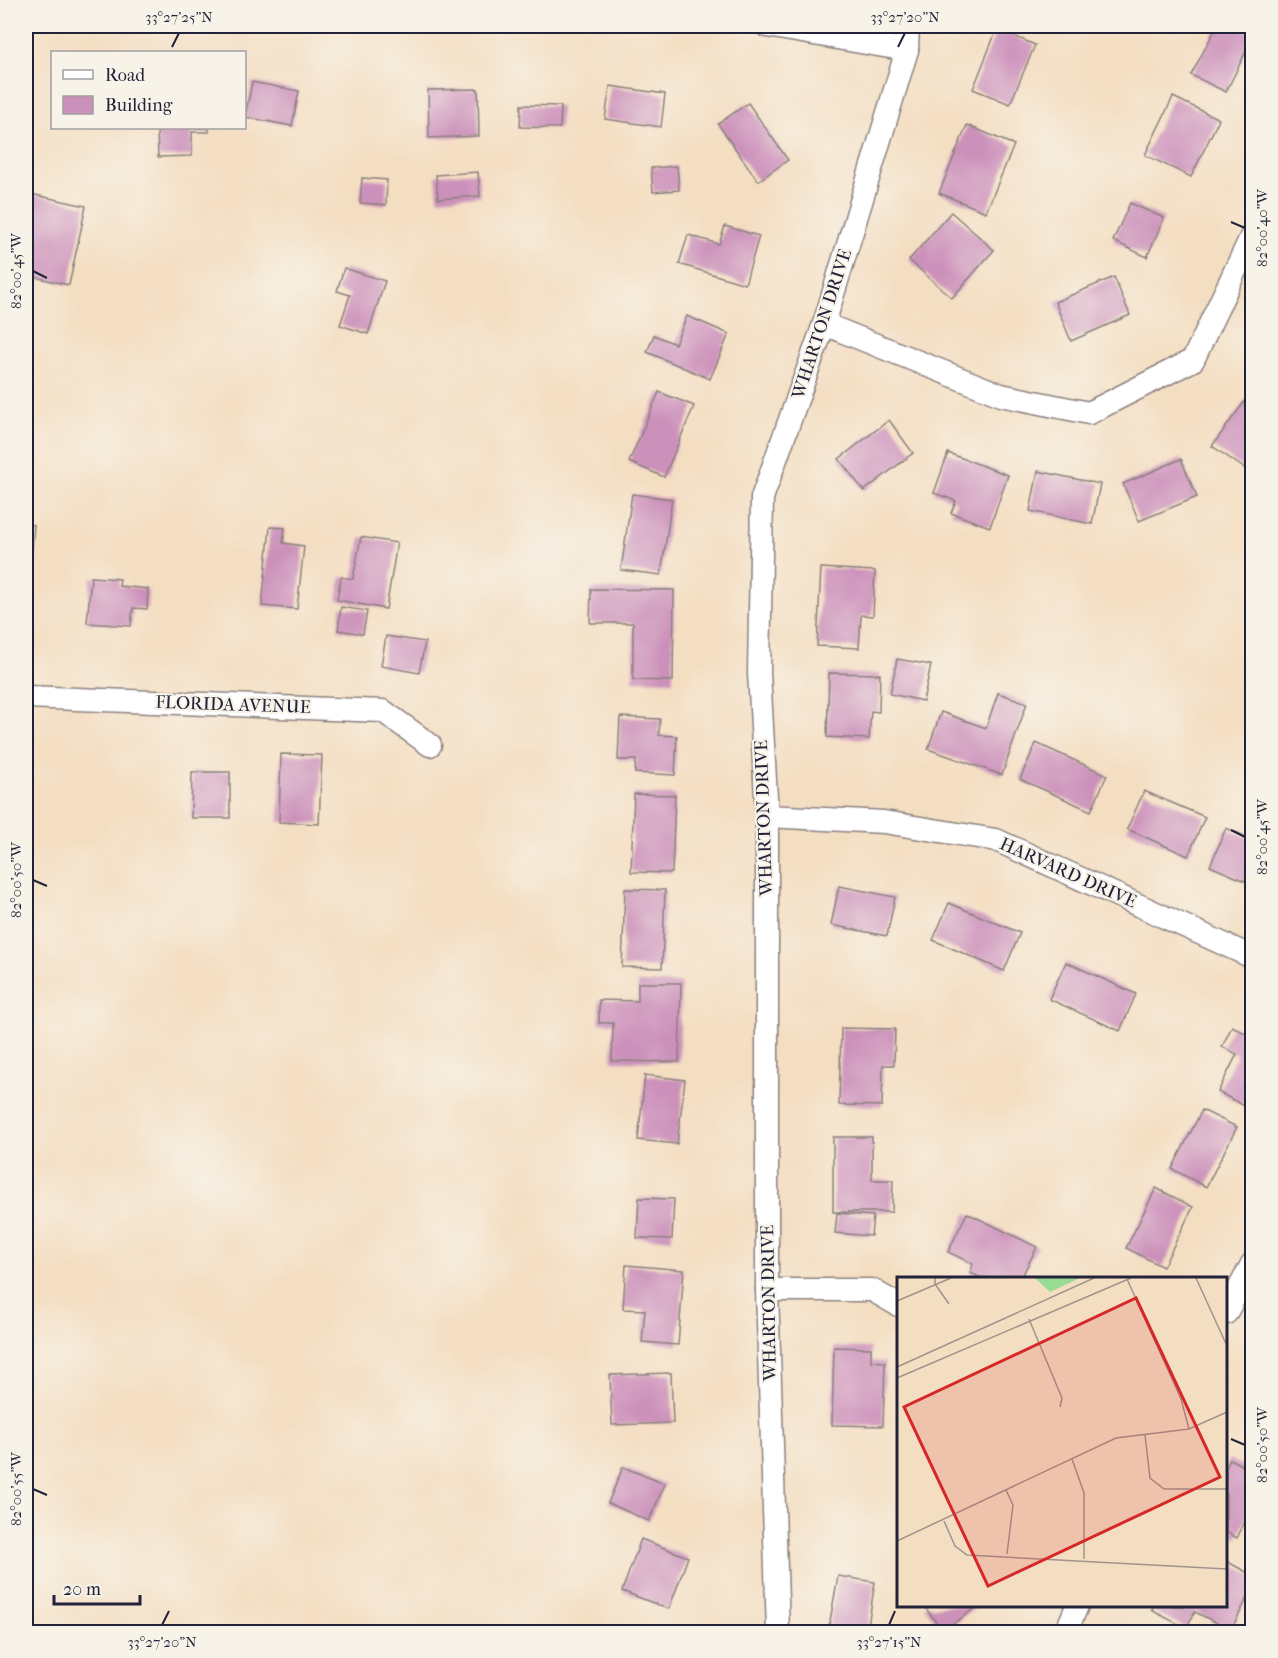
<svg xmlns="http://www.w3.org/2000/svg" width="1278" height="1658" font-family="'IM FELL French Canon',serif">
  <rect width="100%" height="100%" fill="#f7f3e8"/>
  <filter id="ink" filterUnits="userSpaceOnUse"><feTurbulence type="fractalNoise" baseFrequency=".0167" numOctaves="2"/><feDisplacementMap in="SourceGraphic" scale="12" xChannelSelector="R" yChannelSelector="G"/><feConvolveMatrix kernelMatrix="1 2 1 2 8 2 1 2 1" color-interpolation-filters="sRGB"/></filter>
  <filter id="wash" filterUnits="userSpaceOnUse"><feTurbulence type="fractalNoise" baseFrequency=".008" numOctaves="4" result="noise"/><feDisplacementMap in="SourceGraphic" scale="24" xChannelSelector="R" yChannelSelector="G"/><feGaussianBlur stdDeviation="1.35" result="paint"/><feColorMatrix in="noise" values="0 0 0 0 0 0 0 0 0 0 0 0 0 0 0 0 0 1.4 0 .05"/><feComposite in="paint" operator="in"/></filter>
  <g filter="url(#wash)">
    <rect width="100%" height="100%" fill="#f4dec2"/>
    <g id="blocks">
      <g fill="#cc91bb">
        <polygon points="1217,26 1238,26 1252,33 1252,39 1226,92 1191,75"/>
        <polygon points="997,29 1035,45 1010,104 973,89"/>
        <polygon points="252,82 299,91 292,126 245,117"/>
        <polygon points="610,86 665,94 661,127 605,119"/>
        <polygon points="478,89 479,136 429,138 428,90"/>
        <polygon points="1173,97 1219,119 1191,177 1145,155"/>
        <polygon points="748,103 788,160 758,181 718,124"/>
        <polygon points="521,105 561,106 560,128 520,127"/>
        <polygon points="967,125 1014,145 986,212 939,193"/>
        <polygon points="157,128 209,128 209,132 192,132 192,156 158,157"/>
        <polygon points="677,166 679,190 653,192 651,168"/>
        <polygon points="478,172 480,196 438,199 436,175"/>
        <polygon points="362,178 387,180 386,205 360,203"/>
        <polygon points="26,193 86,206 69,285 26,275"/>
        <polygon points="1130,203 1164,218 1147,257 1113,241"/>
        <polygon points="951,212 994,250 952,298 909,260"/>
        <polygon points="725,226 759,236 745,284 679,264 688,235 719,244"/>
        <polygon points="344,268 385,281 368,334 340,325 350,295 337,291"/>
        <polygon points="1114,277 1130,315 1071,341 1055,302"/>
        <polygon points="687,316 729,334 710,379 647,352 654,335 675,344"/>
        <polygon points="26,342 32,342 30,393 26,393"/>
        <polygon points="659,392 694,406 664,477 629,462"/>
        <polygon points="1250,394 1252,396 1252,456 1244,468 1212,446"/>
        <polygon points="889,420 913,453 864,491 839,459"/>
        <polygon points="948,453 1008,475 990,527 951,513 956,501 934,493"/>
        <polygon points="1181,459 1197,497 1139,521 1123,484"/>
        <polygon points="1038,471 1100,484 1092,524 1030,511"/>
        <polygon points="632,494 672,499 661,575 621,570"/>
        <polygon points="26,524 34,525 28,601 26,601"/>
        <polygon points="270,527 285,528 283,543 304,546 297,609 262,606"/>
        <polygon points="361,537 397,543 386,609 337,600 341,577 353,579"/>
        <polygon points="821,568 875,571 873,616 861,615 859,648 817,646"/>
        <polygon points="91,577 120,579 119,586 148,589 147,609 133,608 131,626 87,623"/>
        <polygon points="591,589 674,590 673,681 633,680 633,623 590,623"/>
        <polygon points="341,607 367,611 363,634 338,630"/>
        <polygon points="386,636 425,642 419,673 381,666"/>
        <polygon points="897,659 931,665 923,701 890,694"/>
        <polygon points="829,673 880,674 879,712 871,711 869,739 827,737"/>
        <polygon points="998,693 1027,703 1002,775 928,749 941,712 986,728"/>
        <polygon points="620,717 660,719 659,735 677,736 675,775 635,773 636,760 618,760"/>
        <polygon points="1036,743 1107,775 1091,811 1020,779"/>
        <polygon points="281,754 322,755 319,824 279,822"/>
        <polygon points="192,772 230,772 230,818 191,818"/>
        <polygon points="1144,791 1205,817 1188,856 1127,829"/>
        <polygon points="634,794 675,795 672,873 631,872"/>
        <polygon points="1226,828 1252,839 1252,884 1210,866"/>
        <polygon points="839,886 895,897 887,936 831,925"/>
        <polygon points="625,889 665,890 662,968 622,967"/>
        <polygon points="949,903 1020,933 1004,971 933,940"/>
        <polygon points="1066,962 1136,994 1120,1031 1049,999"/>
        <polygon points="638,983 681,983 679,1062 612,1061 613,1023 599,1023 599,1000 638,1001"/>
        <polygon points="1232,1026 1252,1037 1252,1110 1218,1092 1237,1054 1222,1047"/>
        <polygon points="841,1028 895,1029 894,1065 883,1065 882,1106 839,1105"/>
        <polygon points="645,1075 685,1080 677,1144 638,1140"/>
        <polygon points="1202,1110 1237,1127 1206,1187 1172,1169"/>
        <polygon points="833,1137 872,1137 872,1180 893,1180 892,1212 833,1212"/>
        <polygon points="1156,1188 1193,1207 1163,1267 1126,1248"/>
        <polygon points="639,1198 674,1199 672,1239 637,1238"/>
        <polygon points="837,1213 873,1216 871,1236 835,1233"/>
        <polygon points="967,1213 1037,1247 1021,1278 982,1278 970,1273 973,1264 948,1252"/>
        <polygon points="626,1265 684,1270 678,1345 642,1342 645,1310 623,1309"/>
        <polygon points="834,1347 871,1348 871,1361 885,1362 883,1426 832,1425"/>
        <polygon points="671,1373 673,1423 612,1425 610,1375"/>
        <polygon points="1230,1459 1252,1471 1252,1507 1237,1538 1226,1532 1226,1468"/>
        <polygon points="623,1467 665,1484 649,1521 608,1503"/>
        <polygon points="641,1539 688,1557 669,1609 622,1591"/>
        <polygon points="1226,1561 1252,1575 1252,1589 1231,1630 1195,1612 1186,1628 1151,1610 1154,1606 1226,1606"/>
        <polygon points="838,1576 875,1582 867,1632 828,1632"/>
        <polygon points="924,1606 978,1606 943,1631"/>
      </g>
    </g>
  </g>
  <g filter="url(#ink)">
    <use href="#blocks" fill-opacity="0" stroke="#8b807e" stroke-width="1.5"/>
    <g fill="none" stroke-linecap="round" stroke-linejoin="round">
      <defs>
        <g id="minor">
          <polyline points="767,26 907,50"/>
          <polyline points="824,324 1001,395 1089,413 1193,360 1252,235"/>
          <polyline points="26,697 383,711 430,745"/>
          <polyline points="767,816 884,822 996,840 1252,957"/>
          <polyline points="767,1290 872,1290 898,1305"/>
          <polyline points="1226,1313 1252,1264"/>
          <polyline points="778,1632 767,1290 767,816 759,673 762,498 824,324 907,50 908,26"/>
          <polyline points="1066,1632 1077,1606"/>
        </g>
      </defs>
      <use href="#minor" stroke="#8b807e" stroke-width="25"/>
      <use href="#minor" stroke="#fff" stroke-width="22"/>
    </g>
  </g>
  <path fill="none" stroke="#22223b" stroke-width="2" d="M172,47L179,33M898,47L905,33M1231,222L1245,228M33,271L47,278M1231,830L1245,837M33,880L47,886M1231,1439L1245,1445M33,1489L47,1495M162,1625L169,1611M889,1625L895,1611"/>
  <g text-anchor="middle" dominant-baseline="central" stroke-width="4.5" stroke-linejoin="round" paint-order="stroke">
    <g font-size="18" fill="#22223b" stroke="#f7f3e8">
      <text transform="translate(822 324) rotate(-72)">WHARTON DRIVE</text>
      <text transform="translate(233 705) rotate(2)">FLORIDA AVENUE</text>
      <text transform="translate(764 818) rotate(-92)">WHARTON DRIVE</text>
      <text transform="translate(1068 873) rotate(24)">HARVARD DRIVE</text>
      <text transform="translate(769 1303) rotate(-91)">WHARTON DRIVE</text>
    </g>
  </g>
  <g transform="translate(897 1277)">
    <rect width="330" height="330" fill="#f4dec2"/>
    <path d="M138,1H183L153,15Z" fill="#98db93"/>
    <path fill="none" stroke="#a0938c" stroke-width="1.5" d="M38,1V7L52,27M299,1L330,69M230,2L284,122L292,152M0,24L54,1M132,42L165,121L163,130M0,90L197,1M0,101L234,1M248,158L253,201L267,212H330M175,182L187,216V282M109,213L116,228L110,277M47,244L58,269L70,278L330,292M0,264L219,161L292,152L330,135"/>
    <path fill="#d62828" fill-opacity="0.15" stroke="#d62828" stroke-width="3" d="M239,21L323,200L91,309L7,130Z"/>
    <rect width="330" height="330" fill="none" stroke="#22223b" stroke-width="3"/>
  </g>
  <rect width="1278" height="1658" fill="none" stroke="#f7f3e8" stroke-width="66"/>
  <rect x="51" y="51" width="195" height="78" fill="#f7f3e8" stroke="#a29fa3" stroke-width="1.5"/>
  <rect x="63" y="70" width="30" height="9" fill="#ffffff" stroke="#a29fa3" stroke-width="1.5"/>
  <text x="105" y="81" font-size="18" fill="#22223b">Road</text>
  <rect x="63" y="96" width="30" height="18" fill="#cc91bb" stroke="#a29fa3" stroke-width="1.5"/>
  <text x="105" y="111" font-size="18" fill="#22223b">Building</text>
  <path d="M54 1595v9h86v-9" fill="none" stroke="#22223b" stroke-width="3"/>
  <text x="63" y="1595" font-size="18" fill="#22223b" stroke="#f7f3e8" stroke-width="4.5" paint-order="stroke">20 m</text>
  <rect x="33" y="33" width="1212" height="1592" fill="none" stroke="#22223b" stroke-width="2"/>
  <g font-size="15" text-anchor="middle" fill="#22223b">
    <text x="179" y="22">33°27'25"N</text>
    <text x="905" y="22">33°27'20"N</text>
    <text transform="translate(1262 228) rotate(-90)" y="5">82°00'40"W</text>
    <text transform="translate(16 271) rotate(-90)" y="5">82°00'45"W</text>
    <text transform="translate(1262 837) rotate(-90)" y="5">82°00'45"W</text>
    <text transform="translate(16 880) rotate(-90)" y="5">82°00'50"W</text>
    <text transform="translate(1262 1445) rotate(-90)" y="5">82°00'50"W</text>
    <text transform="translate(16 1489) rotate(-90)" y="5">82°00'55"W</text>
    <text x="162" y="1647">33°27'20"N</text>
    <text x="889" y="1647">33°27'15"N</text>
  </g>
</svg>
